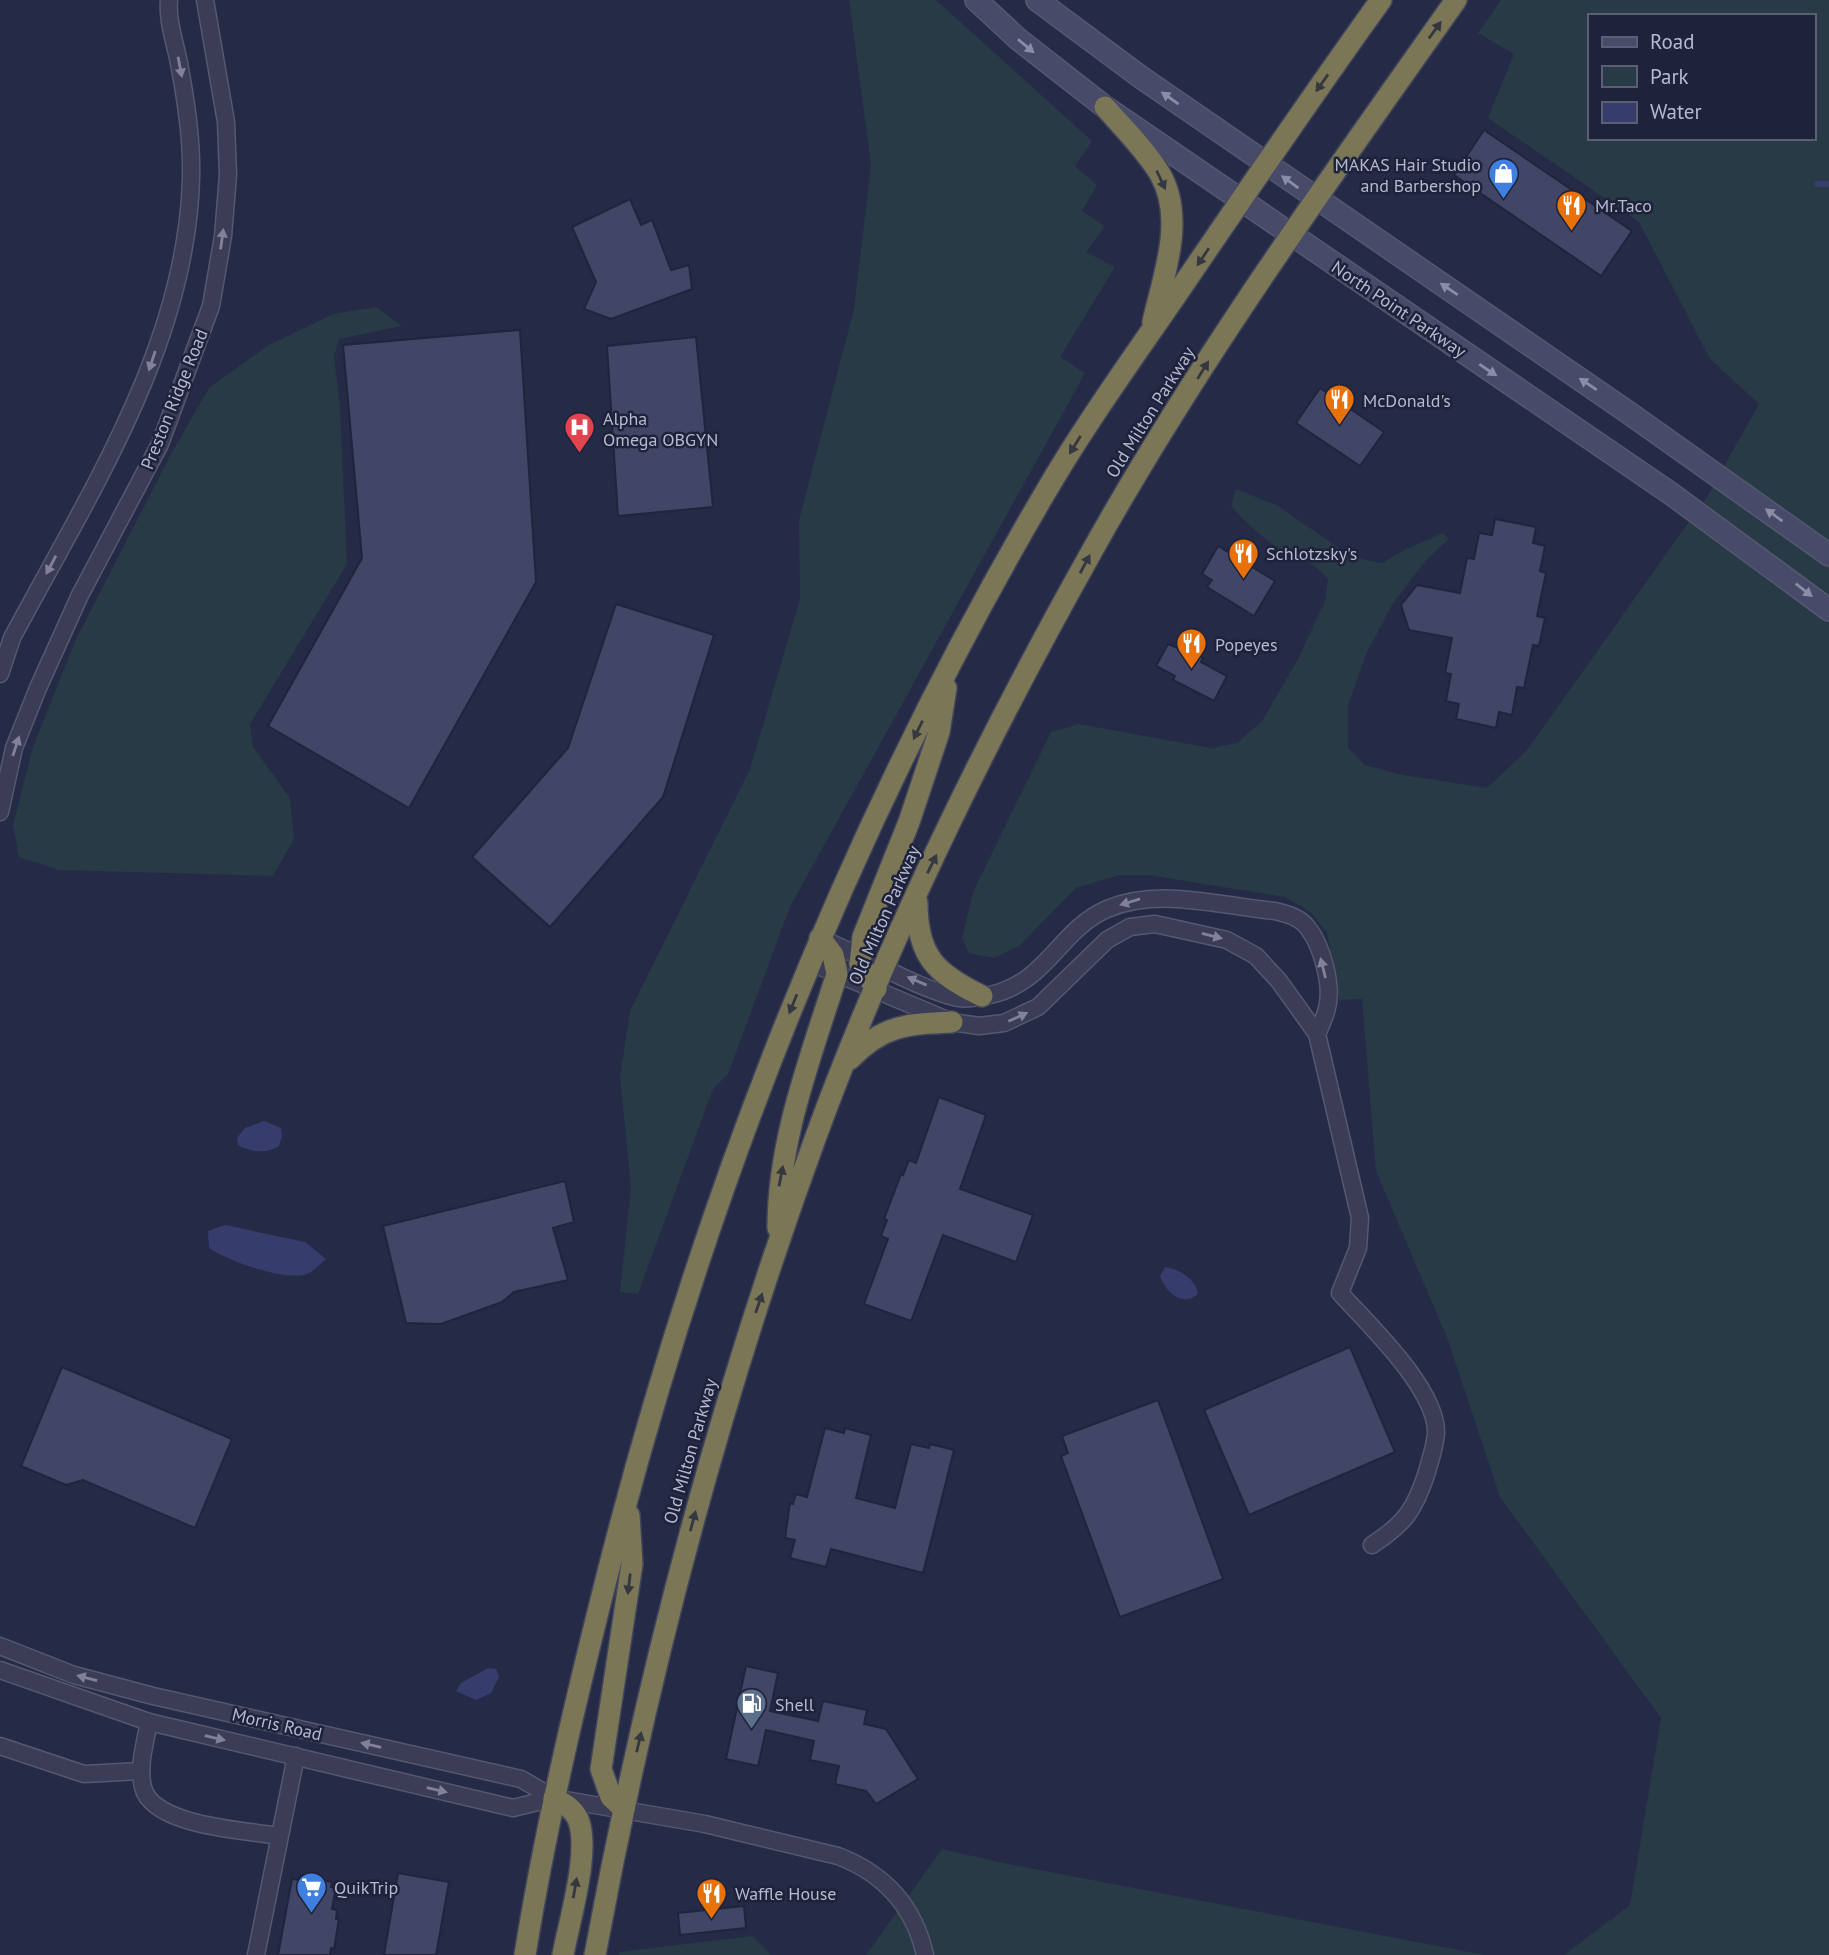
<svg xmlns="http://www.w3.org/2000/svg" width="1829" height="1955" font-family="'PT Sans',sans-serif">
  <rect width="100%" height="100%" fill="#252a46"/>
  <g fill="#273a46" fill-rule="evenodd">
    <polygon points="849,0 936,0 1092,141 1075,166 1097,185 1082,211 1105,226 1086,252 1115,267 1060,357 1085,373 790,907 728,1074 713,1089 638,1294 620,1292 631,1188 620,1077 630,1011 750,769 800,599 799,520 854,309 871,165"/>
    <path d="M1501,0H1829V1955H1564L1630,1905L1661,1718L1500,1497L1448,1340L1376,1171L1362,999L1339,1000L1327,933L1310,912L1285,897L1149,875H1119L1076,888L1019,946L994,958L969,953L962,938L973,892L1051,732L1079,724L1211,748L1237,743L1262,721L1297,661L1325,601L1328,579C1306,555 1295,559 1272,544C1257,533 1243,520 1231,506L1236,489L1278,506L1352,557L1382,563L1404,550L1443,533L1449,539L1426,560L1392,605L1367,652L1348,705V748L1365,765L1403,775L1487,788L1527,750L1708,495L1759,404L1710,359L1639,222L1488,118L1514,54L1478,33ZM1589,16H1813V138H1589Z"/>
    <polygon points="376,307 402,326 339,339 334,356 340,407 347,564 250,724 253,747 290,798 294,839 273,876 59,870 19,857 13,825 33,747 76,639 170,456 209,388 267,346 333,314"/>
    <polygon points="942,1849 1008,1864 1485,1955 866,1955"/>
    <polygon points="752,1936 771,1955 619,1955 619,1952"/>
  </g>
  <g fill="#363d6c">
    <path d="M264,1121L281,1128L282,1136L279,1146C267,1154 250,1152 238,1145L237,1138L245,1128Z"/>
    <path d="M225,1225L305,1242L326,1259C321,1263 315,1270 309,1273C288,1283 228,1261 209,1248L208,1231Z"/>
    <path d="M1165,1267C1179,1269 1196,1279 1198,1294C1182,1308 1165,1291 1160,1276Z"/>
    <polygon points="488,1668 496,1669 499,1677 491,1693 476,1700 456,1691 461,1683"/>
  </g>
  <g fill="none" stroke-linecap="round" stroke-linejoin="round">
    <polyline stroke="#363d6c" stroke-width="6" points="1817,184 1829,184"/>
  </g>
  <g fill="#424666" stroke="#20243c" stroke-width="2">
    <polygon points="1484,130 1632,231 1601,276 1454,175"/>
    <polygon points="630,199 641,225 652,220 671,270 689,265 692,289 611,319 584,309 596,282 572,227"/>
    <polygon points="520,330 536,582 409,808 268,726 362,558 343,345"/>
    <polygon points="696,337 713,507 618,516 607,346"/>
    <polygon points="1320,388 1384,432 1360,466 1296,423"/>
    <polygon points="1495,519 1536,527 1533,543 1545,546 1540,571 1546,573 1537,616 1545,618 1539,646 1533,645 1524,688 1517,687 1512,715 1499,712 1496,728 1456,719 1459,704 1446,701 1451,674 1445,673 1452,638 1409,630 1401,605 1417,585 1460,593 1467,558 1474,559 1479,533 1492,535"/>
    <polygon points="1218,546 1275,581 1254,616 1207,587 1212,580 1202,574"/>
    <polygon points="616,604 714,635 663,797 550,927 472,857 568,748"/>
    <polygon points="1168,644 1203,658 1201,662 1227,676 1214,701 1173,680 1175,676 1156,666"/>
    <polygon points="939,1097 986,1115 960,1189 1033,1215 1016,1262 943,1235 911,1321 864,1304 888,1239 881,1236 887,1220 884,1219 901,1174 903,1175 909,1160 916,1163"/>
    <polygon points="565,1181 574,1222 553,1228 568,1280 514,1292 502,1302 441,1324 406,1323 383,1226"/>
    <polygon points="1350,1347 1395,1452 1249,1515 1204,1410"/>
    <polygon points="62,1367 232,1439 195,1528 83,1480 66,1485 21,1466"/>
    <polygon points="1158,1400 1223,1579 1120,1617 1061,1456 1068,1453 1062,1436"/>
    <polygon points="825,1428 844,1433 845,1428 871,1435 856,1498 895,1508 911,1444 929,1448 930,1444 954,1450 923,1573 831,1549 826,1567 790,1558 795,1540 785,1538 790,1503 793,1504 796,1494 807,1497"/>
    <polygon points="746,1666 778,1673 770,1711 818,1721 823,1701 867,1710 864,1724 886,1729 918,1779 876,1804 866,1791 835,1784 839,1766 810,1760 814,1741 766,1730 758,1766 726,1759"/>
    <polygon points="398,1873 449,1882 436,1955 384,1955"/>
    <polygon points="300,1876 332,1882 331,1887 336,1887 332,1909 337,1910 336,1919 339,1919 334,1949 331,1948 330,1955 278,1955 292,1879 299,1880"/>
    <polygon points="744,1906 746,1928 680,1935 678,1913"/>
  </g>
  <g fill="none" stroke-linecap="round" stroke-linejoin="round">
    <defs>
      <g id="street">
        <path d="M0,674L12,638C88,495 187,345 191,178C192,139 186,101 179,63C175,43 167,20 169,0"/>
        <polyline points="0,812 14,748 38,688 80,595 160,444 211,306 223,236 228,175 226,122 205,0"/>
        <path d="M822,939C863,956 916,988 958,998C968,1000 980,997 990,995C1048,982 1059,930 1107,909C1159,887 1221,906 1275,911C1287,914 1300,917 1308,928C1322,946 1333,986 1327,1008C1325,1017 1321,1025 1317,1034"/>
        <path d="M809,962L952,1022L979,1026L1004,1023L1038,1007L1107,940L1130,927L1155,924L1227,940L1256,956L1279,981L1317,1034L1360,1218L1358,1248L1340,1293C1368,1324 1437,1389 1436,1433C1435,1447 1430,1461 1426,1475C1414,1511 1404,1524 1372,1545"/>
        <path d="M0,1646L74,1675L153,1696L521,1779L554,1798L705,1824L838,1856C885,1874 914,1906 925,1955"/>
        <polyline points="0,1670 149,1722 513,1808 554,1798"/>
        <path d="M149,1722C145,1743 138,1766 143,1787C152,1826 244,1830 278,1836"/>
        <polyline points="0,1746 84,1774 141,1771"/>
        <polyline points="256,1955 296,1756"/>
      </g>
      <g id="secondary">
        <polyline points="976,0 1018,39 1105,107 1670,493 1829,610"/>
        <polyline points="1037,0 1142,78 1629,413 1829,555"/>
      </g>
      <g id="highway">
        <path d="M1105,107C1124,129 1145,149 1160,174C1186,219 1163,277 1153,322"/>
        <path d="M917,903C917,956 936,974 982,996"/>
        <polyline points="876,989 860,964 863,937 909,822 939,732 946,688"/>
        <path d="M850,1059C883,1025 907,1024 952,1022"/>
        <path d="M778,1228C778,1140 811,1056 837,974L833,955L820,938"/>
        <path d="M554,1798C563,1803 573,1808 578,1819C591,1851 569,1921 563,1955"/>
        <polyline points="624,1809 611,1797 601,1769 632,1564 629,1515"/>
        <path d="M525,1955C545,1830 574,1707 605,1584C701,1202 845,834 1045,493C1087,421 1136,354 1183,285C1248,190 1313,94 1381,0"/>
        <path d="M595,1955C646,1678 718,1404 815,1139C889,936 986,740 1092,551C1199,359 1329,180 1456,0"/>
      </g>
    </defs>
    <use href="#street" stroke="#55586f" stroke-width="19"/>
    <use href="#secondary" stroke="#55586f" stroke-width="24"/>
    <use href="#highway" stroke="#41455c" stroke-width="24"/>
    <use href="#street" stroke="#3a3d55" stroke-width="16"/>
    <use href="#secondary" stroke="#474a68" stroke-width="21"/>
    <use href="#highway" stroke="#7b7756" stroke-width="21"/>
  </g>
  <defs><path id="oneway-solid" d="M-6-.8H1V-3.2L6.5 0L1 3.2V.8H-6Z" transform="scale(1.75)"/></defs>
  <g fill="#353741">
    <use href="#oneway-solid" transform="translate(1435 30) rotate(-54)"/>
    <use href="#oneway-solid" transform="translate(1322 83) rotate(125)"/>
    <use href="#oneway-solid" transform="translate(1161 180) rotate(65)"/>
    <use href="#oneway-solid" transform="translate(1203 257) rotate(124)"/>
    <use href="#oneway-solid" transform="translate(1203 370) rotate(-58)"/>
    <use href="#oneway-solid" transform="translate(1075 445) rotate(122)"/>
    <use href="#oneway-solid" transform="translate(1085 564) rotate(-62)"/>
    <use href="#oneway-solid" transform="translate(918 730) rotate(116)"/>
    <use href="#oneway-solid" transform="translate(932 864) rotate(-64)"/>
    <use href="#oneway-solid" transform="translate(793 1004) rotate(112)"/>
    <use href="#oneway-solid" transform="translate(781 1176) rotate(-79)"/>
    <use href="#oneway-solid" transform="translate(759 1303) rotate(-71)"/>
    <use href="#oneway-solid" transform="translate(693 1521) rotate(-75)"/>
    <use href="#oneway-solid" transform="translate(629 1584) rotate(97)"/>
    <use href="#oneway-solid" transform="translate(639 1742) rotate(-77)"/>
    <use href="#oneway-solid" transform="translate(575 1888) rotate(-80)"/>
  </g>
  <g fill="#8a8da5">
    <use href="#oneway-solid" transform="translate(1026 46) rotate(40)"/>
    <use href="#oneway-solid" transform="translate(1170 98) rotate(-145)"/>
    <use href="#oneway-solid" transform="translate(1290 182) rotate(-144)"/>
    <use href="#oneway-solid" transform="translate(1449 289) rotate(-146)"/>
    <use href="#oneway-solid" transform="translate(1488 370) rotate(34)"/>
    <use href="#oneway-solid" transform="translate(1588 384) rotate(-146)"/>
    <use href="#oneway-solid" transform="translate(1774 515) rotate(-144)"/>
    <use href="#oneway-solid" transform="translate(1804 590) rotate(38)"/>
  </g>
  <g fill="#7f8298">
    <use href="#oneway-solid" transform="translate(180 67) rotate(79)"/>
    <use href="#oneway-solid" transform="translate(222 239) rotate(-82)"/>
    <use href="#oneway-solid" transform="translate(152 361) rotate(108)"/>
    <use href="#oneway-solid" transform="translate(51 565) rotate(118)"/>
    <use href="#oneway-solid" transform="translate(16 746) rotate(-72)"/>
    <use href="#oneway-solid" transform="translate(1130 902) rotate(163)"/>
    <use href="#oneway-solid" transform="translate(1212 936) rotate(14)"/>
    <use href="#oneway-solid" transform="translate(1323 968) rotate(-104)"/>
    <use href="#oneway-solid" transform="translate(917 981) rotate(-157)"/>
    <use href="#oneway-solid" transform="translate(1018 1017) rotate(-24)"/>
    <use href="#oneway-solid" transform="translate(87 1678) rotate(-165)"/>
    <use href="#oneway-solid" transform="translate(215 1738) rotate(13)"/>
    <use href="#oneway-solid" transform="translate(371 1745) rotate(-167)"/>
    <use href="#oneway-solid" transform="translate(437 1790) rotate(13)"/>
  </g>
  <defs>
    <symbol id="shop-pin" viewBox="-11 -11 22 30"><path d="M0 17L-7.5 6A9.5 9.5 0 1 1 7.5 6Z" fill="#3f7fe0" stroke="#1e223a"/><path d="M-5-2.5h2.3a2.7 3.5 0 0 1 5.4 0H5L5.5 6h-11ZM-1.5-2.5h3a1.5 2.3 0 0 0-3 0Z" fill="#fff"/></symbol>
    <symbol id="restaurant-pin" viewBox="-11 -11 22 30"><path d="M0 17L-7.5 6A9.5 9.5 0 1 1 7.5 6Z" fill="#e8710a" stroke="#1e223a"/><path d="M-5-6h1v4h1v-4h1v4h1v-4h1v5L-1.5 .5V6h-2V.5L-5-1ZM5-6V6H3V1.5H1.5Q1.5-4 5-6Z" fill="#fff"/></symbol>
    <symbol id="hospital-pin" viewBox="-11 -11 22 30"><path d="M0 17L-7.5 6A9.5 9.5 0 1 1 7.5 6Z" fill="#e0444e" stroke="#1e223a"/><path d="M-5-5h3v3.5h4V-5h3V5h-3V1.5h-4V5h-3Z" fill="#fff"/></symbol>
    <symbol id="fuel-pin" viewBox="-11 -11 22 30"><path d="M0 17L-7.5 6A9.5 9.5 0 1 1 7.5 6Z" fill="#5c6f8a" stroke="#1e223a"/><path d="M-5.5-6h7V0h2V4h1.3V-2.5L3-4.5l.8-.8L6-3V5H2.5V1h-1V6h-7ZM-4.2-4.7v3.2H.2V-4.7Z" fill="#fff"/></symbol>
    <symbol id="supermarket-pin" viewBox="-11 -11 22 30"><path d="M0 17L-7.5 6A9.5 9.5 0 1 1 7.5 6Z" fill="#3f7fe0" stroke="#1e223a"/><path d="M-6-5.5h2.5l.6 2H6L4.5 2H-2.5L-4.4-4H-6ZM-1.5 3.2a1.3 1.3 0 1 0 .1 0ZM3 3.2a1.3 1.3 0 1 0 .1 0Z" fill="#fff"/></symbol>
  </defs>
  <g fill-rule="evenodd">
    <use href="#shop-pin" x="1486" y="156" width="35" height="47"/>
    <use href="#restaurant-pin" x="1554" y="188" width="35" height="47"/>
    <use href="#restaurant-pin" x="1322" y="382" width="35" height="47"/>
    <use href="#hospital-pin" x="562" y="410" width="35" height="47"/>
    <use href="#restaurant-pin" x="1226" y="536" width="35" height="47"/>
    <use href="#restaurant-pin" x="1174" y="626" width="35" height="47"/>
    <use href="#fuel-pin" x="734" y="1686" width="35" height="47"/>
    <use href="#supermarket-pin" x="294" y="1870" width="35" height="47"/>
    <use href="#restaurant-pin" x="694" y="1876" width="35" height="47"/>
  </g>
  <g text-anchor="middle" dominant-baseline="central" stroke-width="5" stroke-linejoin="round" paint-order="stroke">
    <g font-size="18" fill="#b7bace" stroke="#1e223a" text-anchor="start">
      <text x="1481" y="164" text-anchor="end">MAKAS Hair Studio<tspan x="1481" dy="21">and Barbershop</tspan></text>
      <text x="1595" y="205">Mr.Taco</text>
      <text x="1363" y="400">McDonald's</text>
      <text x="603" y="418">Alpha<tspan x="603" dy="21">Omega OBGYN</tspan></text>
      <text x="1266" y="553">Schlotzsky's</text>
      <text x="1215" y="644">Popeyes</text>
      <text x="775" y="1704">Shell</text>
      <text x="334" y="1887">QuikTrip</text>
      <text x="735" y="1893">Waffle House</text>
    </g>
    <g font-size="18" fill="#b7bace" stroke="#1e223a">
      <text transform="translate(1399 309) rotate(34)">North Point Parkway</text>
      <text transform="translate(174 399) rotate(-68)">Preston Ridge Road</text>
      <text transform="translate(1150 412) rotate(-58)">Old Milton Parkway</text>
      <text transform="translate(884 915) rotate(-66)">Old Milton Parkway</text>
      <text transform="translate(690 1451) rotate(-74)">Old Milton Parkway</text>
      <text transform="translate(277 1724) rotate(13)">Morris Road</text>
    </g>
  </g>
  <rect x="1588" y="14" width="228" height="126" fill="#1e223a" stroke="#5b5f75" stroke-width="2"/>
  <rect x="1602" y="37" width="35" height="10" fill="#474a68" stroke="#5b5f75" stroke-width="2"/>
  <text x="1650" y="49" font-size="21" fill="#b7bace">Road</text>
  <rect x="1602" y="66" width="35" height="21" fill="#273a46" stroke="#5b5f75" stroke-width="2"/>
  <text x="1650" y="84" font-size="21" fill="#b7bace">Park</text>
  <rect x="1602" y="102" width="35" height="21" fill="#363d6c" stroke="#5b5f75" stroke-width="2"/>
  <text x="1650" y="119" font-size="21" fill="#b7bace">Water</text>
</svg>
